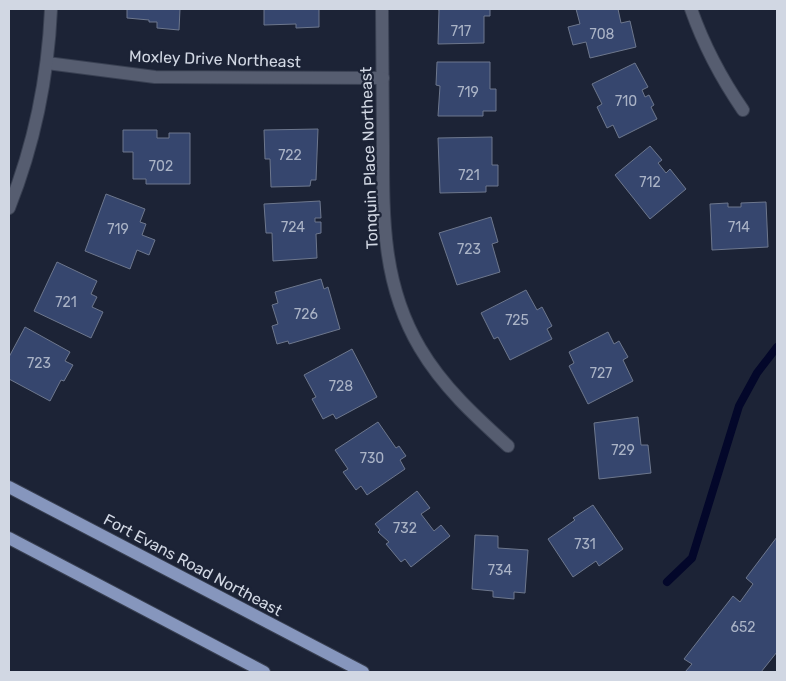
<svg xmlns="http://www.w3.org/2000/svg" width="786" height="681" font-family="Rubik,sans-serif">
  <rect width="100%" height="100%" fill="#1c2336"/>
  <g fill="none" stroke-linecap="round" stroke-linejoin="round">
    <polyline stroke="#03072a" stroke-width="8" points="667,582 692,558 739,406 757,373 777,347"/>
  </g>
  <g fill="#36466e" stroke="#6d778d">
    <polygon points="127,9 180,9 179,30 157,28 157,22 149,22 149,20 127,18"/>
    <polygon points="264,9 319,9 319,27 296,28 296,24 264,25"/>
    <polygon points="436,9 490,9 490,16 484,16 484,43 438,44 439,10"/>
    <polygon points="576,9 618,9 621,23 630,21 636,47 590,58 586,42 573,45 568,27 580,24"/>
    <polygon points="437,62 490,62 490,89 496,89 496,111 483,111 483,116 438,116 440,86 436,85"/>
    <polygon points="635,63 648,87 642,90 645,97 649,95 654,105 651,107 657,119 619,138 613,125 607,128 597,107 602,104 592,84"/>
    <polygon points="318,129 316,180 311,180 310,186 271,187 270,159 265,159 264,130"/>
    <polygon points="123,130 157,130 157,138 169,138 169,133 190,133 190,184 146,184 146,179 133,179 133,152 123,152"/>
    <polygon points="492,137 492,165 498,165 498,186 486,186 486,192 440,193 438,138"/>
    <polygon points="650,146 662,160 658,163 666,173 670,169 686,189 650,219 615,175"/>
    <polygon points="106,194 145,209 140,222 146,224 142,235 155,240 149,255 137,250 130,269 85,251"/>
    <polygon points="320,201 321,218 315,218 315,222 321,222 321,233 316,234 317,258 273,261 272,233 266,233 264,204"/>
    <polygon points="766,202 768,247 712,250 710,204 728,203 728,207 741,207 741,203"/>
    <polygon points="491,217 498,242 492,244 500,272 457,285 439,233"/>
    <polygon points="57,262 97,281 91,294 97,297 92,307 103,312 91,338 34,311"/>
    <polygon points="321,279 324,289 328,287 340,329 289,344 288,341 277,344 272,326 278,324 272,305 278,303 275,292"/>
    <polygon points="526,290 537,310 542,307 552,326 547,329 552,339 510,360 498,337 494,339 481,313"/>
    <polygon points="25,327 70,352 65,361 73,365 64,381 61,380 50,401 9,379 9,357"/>
    <polygon points="608,332 614,344 619,341 628,357 623,360 633,381 588,404 569,366 574,363 569,352"/>
    <polygon points="352,349 377,397 336,419 333,414 323,419 312,399 316,397 304,375"/>
    <polygon points="638,417 641,445 648,445 651,473 599,479 594,423"/>
    <polygon points="378,422 396,448 399,446 406,456 400,460 405,469 367,495 361,486 356,490 343,472 348,469 335,450"/>
    <polygon points="417,491 430,508 421,514 434,531 441,525 450,536 411,567 405,559 401,562 386,544 389,542 378,532 380,530 375,524"/>
    <polygon points="593,505 623,549 599,566 596,561 573,577 548,539 575,520 573,518"/>
    <polygon points="475,535 498,536 498,548 528,550 525,593 514,592 514,599 493,597 493,591 472,589"/>
    <polygon points="777,537 777,652 761,672 685,672 692,664 684,659 733,596 740,602 753,584 746,578"/>
  </g>
  <g fill="none" stroke-linecap="round" stroke-linejoin="round">
    <defs>
      <g id="minor">
        <path d="M382,9C382,54 383,100 383,145C383,217 382,284 420,348C443,387 475,416 508,446"/>
        <path d="M691,9C704,46 721,78 743,110"/>
        <polyline points="47,63 155,77 383,78"/>
        <path d="M9,208C34,145 48,77 51,9"/>
      </g>
      <g id="major">
        <polyline points="9,487 363,672"/>
        <polyline points="9,538 264,672"/>
      </g>
    </defs>
    <use href="#minor" stroke="#394052" stroke-width="14"/>
    <use href="#major" stroke="#394052" stroke-width="14"/>
    <use href="#minor" stroke="#565d70" stroke-width="12"/>
    <use href="#major" stroke="#8696bd" stroke-width="12"/>
  </g>
  <g text-anchor="middle" dominant-baseline="central" stroke-width="4.5" stroke-linejoin="round" paint-order="stroke">
    <g font-size="14" fill="#aab3c6">
      <text x="461" y="31">717</text>
      <text x="602" y="34">708</text>
      <text x="468" y="92">719</text>
      <text x="626" y="101">710</text>
      <text x="290" y="155">722</text>
      <text x="161" y="166">702</text>
      <text x="469" y="175">721</text>
      <text x="650" y="182">712</text>
      <text x="293" y="227">724</text>
      <text x="739" y="227">714</text>
      <text x="118" y="229">719</text>
      <text x="469" y="249">723</text>
      <text x="66" y="302">721</text>
      <text x="306" y="314">726</text>
      <text x="517" y="320">725</text>
      <text x="39" y="363">723</text>
      <text x="601" y="373">727</text>
      <text x="341" y="386">728</text>
      <text x="623" y="450">729</text>
      <text x="372" y="458">730</text>
      <text x="405" y="528">732</text>
      <text x="585" y="544">731</text>
      <text x="500" y="570">734</text>
      <text x="743" y="627">652</text>
    </g>
    <g font-size="16" fill="#d1d7e3" stroke="#1c2336">
      <text transform="translate(215 59) rotate(2)">Moxley Drive Northeast</text>
      <text transform="translate(369 158) rotate(-92)">Tonquin Place Northeast</text>
      <text transform="translate(193 565) rotate(28)">Fort Evans Road Northeast</text>
    </g>
  </g>
  <rect width="786" height="681" fill="none" stroke="#d1d7e3" stroke-width="20"/>
</svg>
